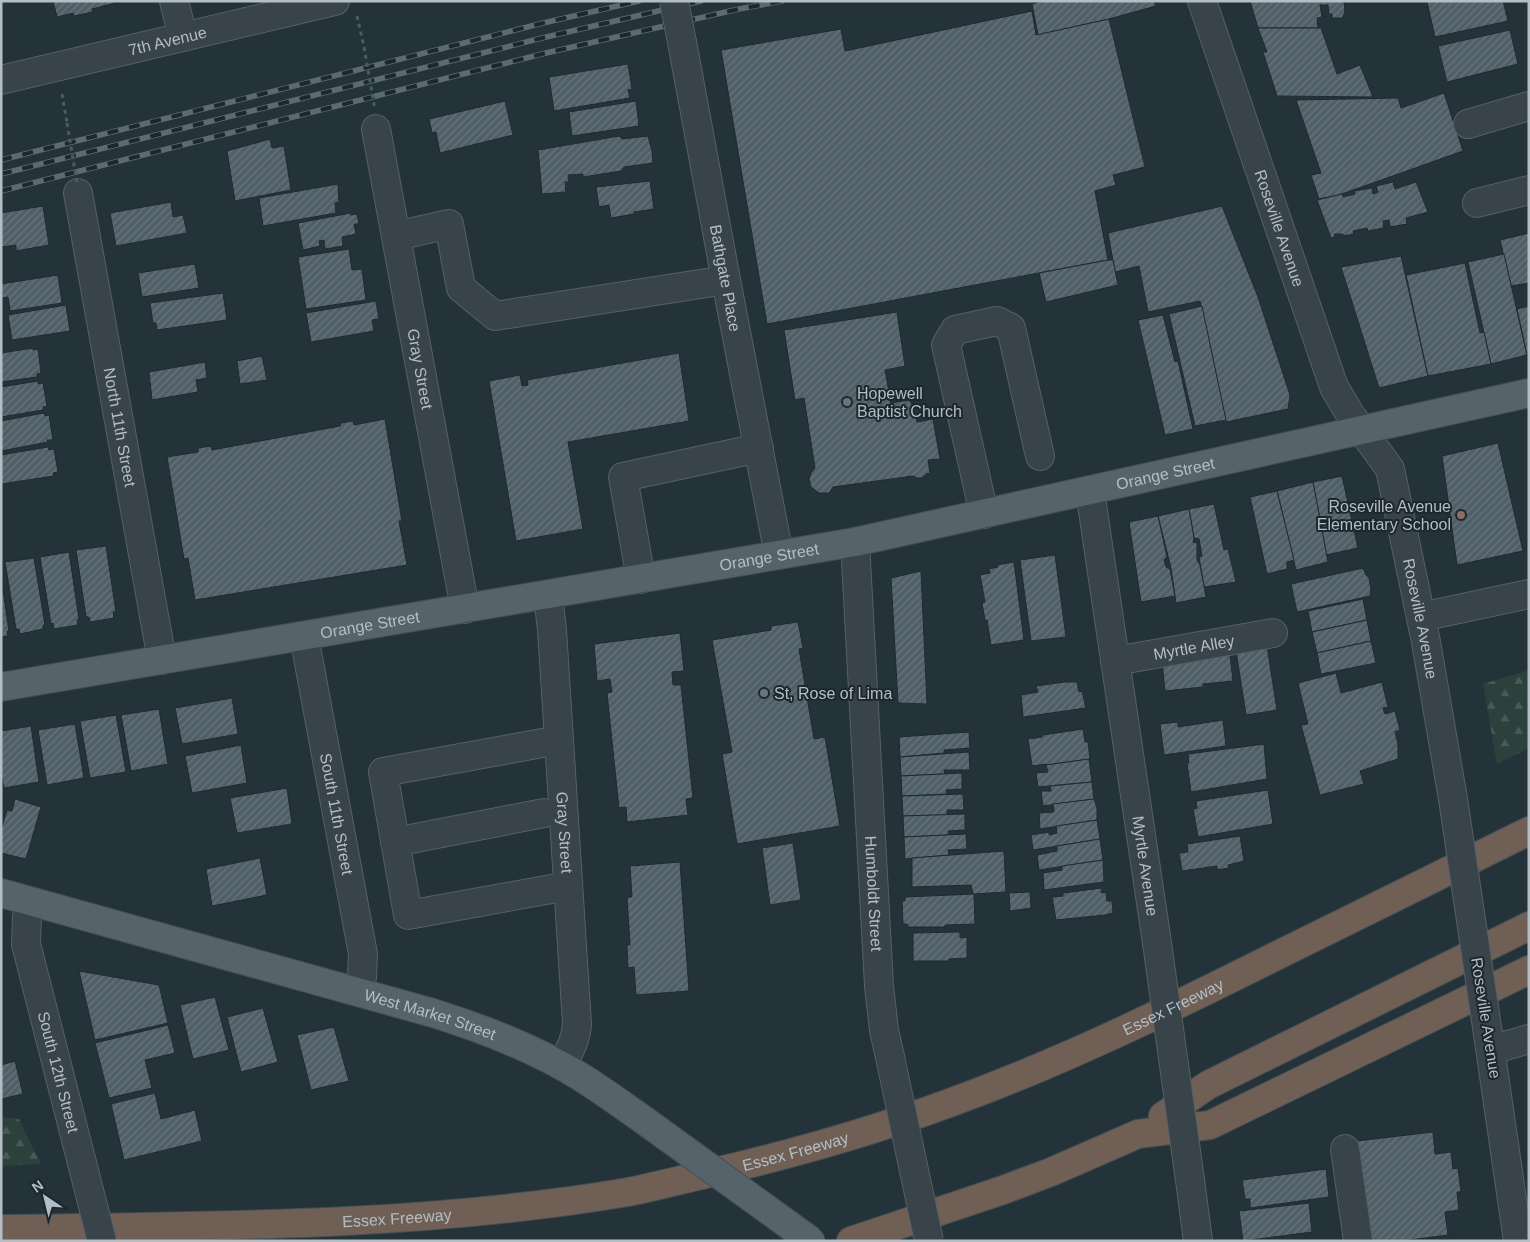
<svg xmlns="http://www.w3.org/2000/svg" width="1530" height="1242" font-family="Arial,sans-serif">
  <defs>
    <pattern id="forest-firs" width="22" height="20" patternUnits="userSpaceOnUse" patternTransform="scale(1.25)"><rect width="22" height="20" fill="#2c413c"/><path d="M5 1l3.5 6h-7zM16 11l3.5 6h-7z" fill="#485b57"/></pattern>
    <pattern id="building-hatch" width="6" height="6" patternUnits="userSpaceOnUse" patternTransform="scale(1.25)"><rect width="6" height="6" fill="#505f67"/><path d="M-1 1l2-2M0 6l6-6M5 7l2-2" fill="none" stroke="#67747b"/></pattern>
  </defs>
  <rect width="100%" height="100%" fill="#243239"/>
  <g fill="url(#forest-firs)">
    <polygon points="1529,670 1529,748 1497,764 1483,684"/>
    <polygon points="1,1117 19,1119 41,1164 1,1166"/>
  </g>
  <g fill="url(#building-hatch)" stroke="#1f2a30">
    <polygon points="53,1 114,1 115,3 92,9 93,12 74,16 73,13 57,17"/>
    <polygon points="1041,1 1154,1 1156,6 1109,19 1038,35 1032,4"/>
    <polygon points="1250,1 1344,1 1345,12 1342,18 1332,18 1332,14 1329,14 1328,5 1320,5 1322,17 1317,18 1318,28 1258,28"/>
    <polygon points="1433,1 1503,1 1508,21 1435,37 1427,2"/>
    <polygon points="1032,11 1036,35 1109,19 1145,167 1113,175 1116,185 1095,191 1108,260 767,324 721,50 841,29 845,51"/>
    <polygon points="1258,28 1321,28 1337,74 1360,65 1373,97 1277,96 1263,52 1267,52"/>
    <polygon points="1510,30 1518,64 1447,82 1438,46"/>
    <polygon points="628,64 632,89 628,90 630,98 554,111 549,77"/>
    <polygon points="1444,93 1463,151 1339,195 1319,199 1311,175 1321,173 1296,100 1398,98 1401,108"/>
    <polygon points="505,101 513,135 440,153 436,132 432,133 429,119"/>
    <polygon points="636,101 639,126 572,136 569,112"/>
    <polygon points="619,136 622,139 648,136 652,151 653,163 624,167 621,171 583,177 583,174 568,175 569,182 565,182 566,192 542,194 538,150"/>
    <polygon points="270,139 272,148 284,146 291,190 235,201 227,151"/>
    <polygon points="650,181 654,209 634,212 634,214 611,218 609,205 599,207 596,187"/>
    <polygon points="1393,182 1395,189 1416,182 1428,212 1406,218 1407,224 1390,227 1389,220 1383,221 1384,228 1368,231 1367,228 1353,231 1354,234 1343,236 1343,234 1334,234 1335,237 1331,238 1317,200 1342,194 1343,197 1355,194 1354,191 1372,188 1373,194 1378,192 1376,186"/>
    <polygon points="338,184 339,202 335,203 336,213 263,226 259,198"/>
    <polygon points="171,202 173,217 183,215 187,233 116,246 110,213"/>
    <polygon points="43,206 49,245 16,251 16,245 1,247 1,213"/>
    <polygon points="1222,206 1258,297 1290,395 1288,409 1226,422 1200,301 1148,312 1139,266 1115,272 1108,233"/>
    <polygon points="351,213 351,215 357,214 359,224 354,224 356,234 342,237 343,246 325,249 324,240 319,241 320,246 303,250 298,223"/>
    <polygon points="1529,233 1529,283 1511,286 1500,240"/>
    <polygon points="349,249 352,270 362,269 366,300 306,309 298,257"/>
    <polygon points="1504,254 1527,355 1491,364 1468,262"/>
    <polygon points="1401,256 1428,376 1379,388 1341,267"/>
    <polygon points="1108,260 1113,260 1118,285 1046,302 1039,273"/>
    <polygon points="1465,263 1480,333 1484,332 1491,364 1428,376 1406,275"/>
    <polygon points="195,264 199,288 142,297 138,273"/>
    <polygon points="58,275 62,303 10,311 8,297 1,298 1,284"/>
    <polygon points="223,293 227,320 157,330 156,323 153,323 150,303"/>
    <polygon points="376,301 379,319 372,320 374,331 311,342 306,313"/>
    <polygon points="66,305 70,331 12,340 8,315"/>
    <polygon points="1202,306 1226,420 1195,426 1169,314"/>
    <polygon points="1529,306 1529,355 1527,355 1517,309"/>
    <polygon points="897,312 905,366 885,370 891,403 909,400 913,406 917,422 933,419 940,459 928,460 930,473 926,474 922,478 917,478 913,476 833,487 829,493 819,493 811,487 809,479 811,473 815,468 804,398 795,400 784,330"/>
    <polygon points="1163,315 1175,362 1178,361 1193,429 1165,435 1138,320"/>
    <polygon points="33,348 33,350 38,349 41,373 37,374 37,377 1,382 1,353"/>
    <polygon points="679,353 689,421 568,442 583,529 516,541 489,381 520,375 522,386 528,385 527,380"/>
    <polygon points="262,356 267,380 240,384 237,361"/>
    <polygon points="205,362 207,378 196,380 198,392 152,400 149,372"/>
    <polygon points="38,381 38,384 43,383 47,406 43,407 43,410 1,417 1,387"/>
    <polygon points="44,413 45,416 49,415 53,440 47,440 48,442 1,451 1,421"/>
    <polygon points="385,419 402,521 399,521 407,565 195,600 188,558 184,559 167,457 198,452 198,448 211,446 212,450 340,426 341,423 353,421 354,425"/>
    <polygon points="1498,443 1523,551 1457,565 1442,456"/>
    <polygon points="48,447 49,450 54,449 58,472 53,473 54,476 1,484 1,455"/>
    <polygon points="1342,476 1358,548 1326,555 1313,482"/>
    <polygon points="1313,482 1328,562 1296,570 1277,491"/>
    <polygon points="1277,491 1294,560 1287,562 1287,569 1267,574 1250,497"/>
    <polygon points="1214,504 1224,550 1228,549 1236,582 1204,587 1199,557 1202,556 1199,539 1194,538 1189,509"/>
    <polygon points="1189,509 1194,538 1193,542 1197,543 1197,560 1200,565 1206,597 1176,603 1171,568 1158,516"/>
    <polygon points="1158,516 1167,557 1164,560 1166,567 1170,569 1175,596 1141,602 1129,522"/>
    <polygon points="106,546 116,612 113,612 114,618 90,622 89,617 86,617 76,550"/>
    <polygon points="69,552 79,619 77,620 78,625 54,629 53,623 51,624 40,557"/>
    <polygon points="1055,555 1066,637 1031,641 1020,560"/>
    <polygon points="34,558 45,625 43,625 43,629 20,634 19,629 16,629 5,562"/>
    <polygon points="1014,562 1024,640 991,645 987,620 985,620 982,603 985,602 980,575 990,573 989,569 998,567 997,565"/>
    <polygon points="1363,568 1366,575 1369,578 1371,590 1370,596 1297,612 1291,584"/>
    <polygon points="921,571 927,704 898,703 891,578"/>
    <polygon points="1,577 9,631 7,631 8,636 1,637"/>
    <polygon points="1363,599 1367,620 1312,632 1308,611"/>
    <polygon points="1367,620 1371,641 1317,653 1312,632"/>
    <polygon points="798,622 803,648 799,649 814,739 825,737 840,826 737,844 722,754 732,752 712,640 771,630 771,626"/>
    <polygon points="680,633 684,671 672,672 673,685 681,685 693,798 686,799 688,815 627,822 626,807 619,808 607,693 612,692 610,679 597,681 594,644"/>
    <polygon points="1371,641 1376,663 1321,674 1317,653"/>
    <polygon points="1267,646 1277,710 1246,715 1236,651"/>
    <polygon points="1230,655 1233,681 1203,684 1203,687 1165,691 1162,662"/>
    <polygon points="1336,673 1341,693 1382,682 1388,707 1383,708 1385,714 1395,711 1400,730 1395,732 1398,744 1398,759 1360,771 1364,784 1320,795 1301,725 1308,724 1298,683"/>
    <polygon points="1065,682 1077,682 1079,692 1082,691 1086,708 1023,717 1021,695 1038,692 1036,686"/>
    <polygon points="232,698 238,734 182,744 175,708"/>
    <polygon points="159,709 168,764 131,771 121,715"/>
    <polygon points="116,715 126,772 90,778 80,721"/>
    <polygon points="1223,720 1226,746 1164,755 1160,724 1178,722 1178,727"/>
    <polygon points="75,724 84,778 47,785 38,730"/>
    <polygon points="31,726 39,782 4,788 1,773 1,731"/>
    <polygon points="1083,729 1085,742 1088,742 1090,759 1046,765 1046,764 1032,766 1028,739 1042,737 1043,735"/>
    <polygon points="969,732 970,748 944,750 944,753 900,757 899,737"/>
    <polygon points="1264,744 1267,779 1191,792 1187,763 1189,763 1188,754"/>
    <polygon points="241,745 247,783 192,793 185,756"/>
    <polygon points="969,752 970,770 944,770 945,774 901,776 900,757"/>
    <polygon points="1089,759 1092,782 1038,787 1036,773 1048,772 1046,765"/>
    <polygon points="962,773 962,789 946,790 947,794 902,796 901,776"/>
    <polygon points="1092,782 1094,799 1043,806 1041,791 1051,791 1050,786"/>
    <polygon points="287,788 292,824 237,833 230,798"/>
    <polygon points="1268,790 1273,824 1198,837 1193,809 1197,808 1196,801"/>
    <polygon points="963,794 964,810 947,810 947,815 903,816 902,796"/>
    <polygon points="15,799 41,807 26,859 1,853 1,830 7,810 12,811"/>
    <polygon points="1094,799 1097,808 1097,820 1040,829 1039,813 1054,812 1053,804"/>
    <polygon points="965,814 965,830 948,831 949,835 904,837 903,816"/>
    <polygon points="1097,820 1100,839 1033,850 1031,835 1049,832 1049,835 1057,833 1056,826"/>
    <polygon points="966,834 967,849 948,850 949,855 905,859 904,837"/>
    <polygon points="1240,836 1244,861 1228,865 1229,868 1217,870 1217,866 1182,871 1179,853 1188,852 1187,844"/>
    <polygon points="1100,839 1103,860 1039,870 1037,855 1057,851 1057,846"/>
    <polygon points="793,843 801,900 770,905 762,848"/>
    <polygon points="1004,851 1006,892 973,894 971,885 912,887 912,858"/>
    <polygon points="260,858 267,895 212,906 206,869"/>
    <polygon points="1103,860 1104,882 1044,890 1043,873 1062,870 1062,866"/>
    <polygon points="680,862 689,991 636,995 634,967 628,968 627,945 630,945 627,897 632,897 630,866"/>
    <polygon points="1102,888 1101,893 1106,892 1107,901 1112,901 1113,913 1105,915 1056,920 1052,897 1063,896 1063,893"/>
    <polygon points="1030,892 1031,908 1010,911 1009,893"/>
    <polygon points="974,894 975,924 945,925 945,927 908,927 907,924 903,924 902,901 905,901 905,897"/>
    <polygon points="960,932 960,938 967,937 967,958 949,959 949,961 913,961 913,933"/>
    <polygon points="79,971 159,985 168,1023 95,1040"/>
    <polygon points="215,997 229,1050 193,1059 180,1005"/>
    <polygon points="263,1008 278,1062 241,1072 227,1017"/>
    <polygon points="168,1025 175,1053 145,1060 152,1088 109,1098 95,1043"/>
    <polygon points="334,1027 349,1081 311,1090 297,1035"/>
    <polygon points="15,1061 23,1094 1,1099 1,1065"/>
    <polygon points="155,1093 161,1119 195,1110 202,1141 124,1160 111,1104"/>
    <polygon points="1433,1132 1435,1154 1451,1152 1453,1169 1458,1168 1461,1192 1457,1192 1459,1210 1445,1212 1448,1235 1402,1241 1372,1241 1369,1222 1367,1222 1357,1141"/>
    <polygon points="1326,1169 1329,1197 1250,1208 1250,1199 1245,1199 1242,1180"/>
    <polygon points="1309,1203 1312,1232 1243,1241 1239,1211"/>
  </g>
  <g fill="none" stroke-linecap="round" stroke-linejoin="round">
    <defs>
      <g id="minor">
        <polyline points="174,1 183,37"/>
        <path id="s1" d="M1202,1L1334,387L1350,414L1390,469L1426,642L1453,799"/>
        <path id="s2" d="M682,42L726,280L779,555"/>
        <path id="s3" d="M1,80L335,1"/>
        <polyline points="1468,124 1529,106"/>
        <path id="s4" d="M376,129L465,609"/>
        <path id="s5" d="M78,193L162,660"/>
        <polyline points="1477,203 1529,190"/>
        <polyline points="396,236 449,224 461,288 495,316 726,280"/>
        <path id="s6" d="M1090,491L1157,943"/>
        <polyline points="984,514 946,345 955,330 997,321 1011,328 1040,456"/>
        <path id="s7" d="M855,542L879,986L884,1030L890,1057"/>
        <polyline points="641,579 623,477 759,448"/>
        <path id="s8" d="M548,595L552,630L577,1024C576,1040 570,1052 561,1065"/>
        <polyline points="1421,617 1529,594"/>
        <path id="s9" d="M304,636L363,954L362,977L359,992"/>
        <path id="s10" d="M1115,661L1273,633"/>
        <polyline points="559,740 383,772 408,915 568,886"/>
        <polyline points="395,842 544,813"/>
        <path id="s11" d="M32,902L27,917L26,944L82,1163"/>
        <polyline points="1488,1034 1518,1241"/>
        <polyline points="1491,1050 1529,1039"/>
        <polyline points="1345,1149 1358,1241"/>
        <polyline points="1190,1180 1198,1241"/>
      </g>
      <g id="major">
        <path id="s12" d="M1,687L855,542L1529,393"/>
        <path id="s13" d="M1,893L433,1013C484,1029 536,1049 581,1077C603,1091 624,1106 645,1121"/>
      </g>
      <g id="highway">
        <polyline points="1163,1116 1208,1085 1529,926"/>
        <path id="s14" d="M1,1229C210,1226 421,1227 628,1192C654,1187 680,1180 706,1174C798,1153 888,1127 976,1093C1079,1054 1178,1005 1276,956C1360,914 1445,873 1529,831"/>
        <polyline points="851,1241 1003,1190 1051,1172 1138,1134 1210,1125 1529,970"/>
      </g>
    </defs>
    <use href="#minor" stroke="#566167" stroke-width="30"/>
    <use href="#major" stroke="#444f55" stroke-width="30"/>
    <use href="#highway" stroke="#434e54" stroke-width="30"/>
    <g stroke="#4b5d5c" stroke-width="3" stroke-dasharray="4 4" stroke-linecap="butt">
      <polyline points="357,16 364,47"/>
      <polyline points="62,94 67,123"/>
    </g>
    <use href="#minor" stroke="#38434a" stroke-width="28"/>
    <use href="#major" stroke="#56636a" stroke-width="28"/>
    <use href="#highway" stroke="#6f5f55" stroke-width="28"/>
    <defs>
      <g id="rail">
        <polyline points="1,160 539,24 639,1"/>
        <polyline points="1,174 542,38 701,1"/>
        <polyline points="1,191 546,53 739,9 782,1"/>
      </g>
    </defs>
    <use href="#rail" stroke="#5c6a72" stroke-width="5.5"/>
    <use href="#rail" stroke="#1d282e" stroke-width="4" stroke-dasharray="11" stroke-linecap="butt"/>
    <defs>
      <g id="minor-bridge">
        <polyline points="674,1 682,42"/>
        <polyline points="1453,799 1488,1034"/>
        <polyline points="1157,943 1190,1180"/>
        <polyline points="890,1057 929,1241"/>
        <polyline points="82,1163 102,1241"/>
      </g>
      <polyline id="major-bridge" points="645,1121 811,1241"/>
    </defs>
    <use href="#minor-bridge" stroke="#566167" stroke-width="30" stroke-linecap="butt"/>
    <use href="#major-bridge" stroke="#444f55" stroke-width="30" stroke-linecap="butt"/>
    <g stroke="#4b5d5c" stroke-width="3" stroke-dasharray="4 4" stroke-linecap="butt">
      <polyline points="364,47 375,110"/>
      <polyline points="67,123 77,183"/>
    </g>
    <use href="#minor-bridge" stroke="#38434a" stroke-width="28"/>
    <use href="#major-bridge" stroke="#56636a" stroke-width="28"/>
  </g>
  <g fill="#6b7280" stroke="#1d282e" stroke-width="2">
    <circle cx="847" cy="402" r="5"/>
    <circle cx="764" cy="693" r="5"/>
  </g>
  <circle fill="#8d6e63" stroke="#1d282e" stroke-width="2" cx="1461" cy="515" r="5"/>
  <g text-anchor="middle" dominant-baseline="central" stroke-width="4" stroke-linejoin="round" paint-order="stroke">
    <g font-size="16" fill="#b3bec5" stroke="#1d282e">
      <text stroke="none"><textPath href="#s3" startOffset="171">7th Avenue</textPath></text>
      <text stroke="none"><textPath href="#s1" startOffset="240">Roseville Avenue</textPath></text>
      <text stroke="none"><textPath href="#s2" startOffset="240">Bathgate Place</textPath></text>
      <text stroke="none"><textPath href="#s4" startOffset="244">Gray Street</textPath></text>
      <text stroke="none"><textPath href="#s5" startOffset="238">North 11th Street</textPath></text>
      <text stroke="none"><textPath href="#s12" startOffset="1184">Orange Street</textPath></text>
      <text stroke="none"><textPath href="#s12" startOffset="779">Orange Street</textPath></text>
      <text stroke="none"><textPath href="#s1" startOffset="660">Roseville Avenue</textPath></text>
      <text stroke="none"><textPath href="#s12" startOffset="374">Orange Street</textPath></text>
      <text stroke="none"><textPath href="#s10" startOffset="80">Myrtle Alley</textPath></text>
      <text stroke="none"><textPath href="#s9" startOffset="181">South 11th Street</textPath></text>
      <text stroke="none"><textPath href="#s8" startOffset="238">Gray Street</textPath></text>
      <text stroke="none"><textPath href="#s6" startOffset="379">Myrtle Avenue</textPath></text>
      <text stroke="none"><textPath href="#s7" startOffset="352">Humboldt Street</textPath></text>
      <text stroke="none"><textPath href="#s14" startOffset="1206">Essex Freeway</textPath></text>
      <text stroke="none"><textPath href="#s13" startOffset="446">West Market Street</textPath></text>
      <text transform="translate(1486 1018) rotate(81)">Roseville Avenue</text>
      <text stroke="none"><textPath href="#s11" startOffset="175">South 12th Street</textPath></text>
      <text stroke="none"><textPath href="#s14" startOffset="801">Essex Freeway</textPath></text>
      <text stroke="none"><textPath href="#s14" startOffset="396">Essex Freeway</textPath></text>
    </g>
    <g font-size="16" fill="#b3bec5" stroke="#1d282e" text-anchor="start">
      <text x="857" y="393">Hopewell<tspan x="857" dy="18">Baptist Church</tspan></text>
      <text x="1451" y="506" text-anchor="end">Roseville Avenue<tspan x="1451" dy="18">Elementary School</tspan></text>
      <text x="774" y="693">St, Rose of Lima</text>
    </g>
  </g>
  <rect width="1530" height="1242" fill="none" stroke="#b3bec5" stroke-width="5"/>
  <g transform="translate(45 1197) rotate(325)" stroke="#1d282e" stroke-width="4" paint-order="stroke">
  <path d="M0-4L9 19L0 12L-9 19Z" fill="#b3bec5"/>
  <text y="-8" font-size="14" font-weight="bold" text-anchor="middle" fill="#b3bec5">N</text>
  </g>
</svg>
